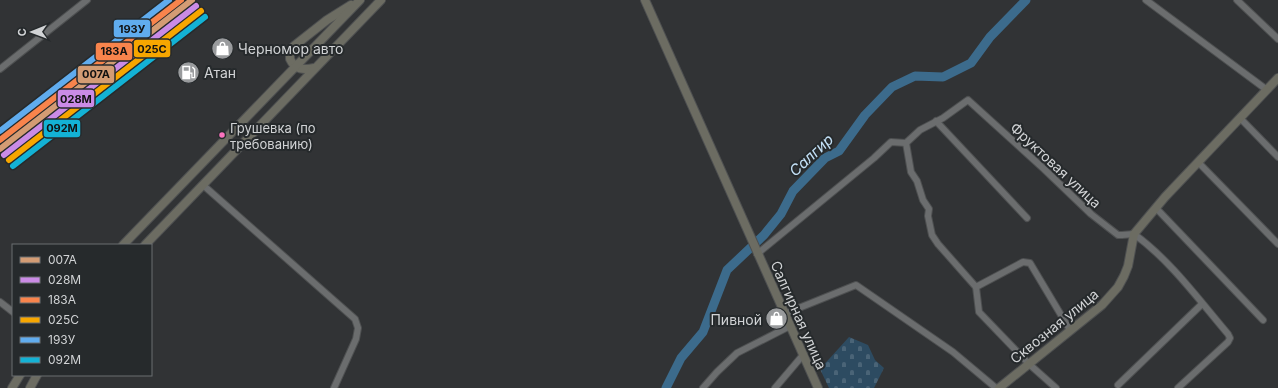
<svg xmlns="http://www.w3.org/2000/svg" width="1278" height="388" font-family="Inter,sans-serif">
  <defs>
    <pattern id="cemetery-stones" width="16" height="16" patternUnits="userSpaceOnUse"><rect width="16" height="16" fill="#2d4b61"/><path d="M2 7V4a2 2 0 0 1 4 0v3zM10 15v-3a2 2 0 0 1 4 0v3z" fill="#4a6477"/></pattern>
  </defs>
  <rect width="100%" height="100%" fill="#313335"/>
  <polygon fill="url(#cemetery-stones)" points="849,337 868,345 875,360 884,368 874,388 829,388 820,369"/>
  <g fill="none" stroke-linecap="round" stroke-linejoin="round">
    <polyline stroke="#3c6b8c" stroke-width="9" points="666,388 681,358 703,332 727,270 764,235 781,214 793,191 825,158 839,151 865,115 892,87 915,76 943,77 971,63 990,37 1026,0"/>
    <defs>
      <g id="minor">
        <polyline points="1146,0 1267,90"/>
        <polyline points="1237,0 1278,39"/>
        <polyline points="0,69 87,0"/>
        <polyline points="1240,118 1278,157"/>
        <polyline points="936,121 1027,218"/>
        <polyline points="906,143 911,172 917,181 923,200 929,209 928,216 932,235 938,244 976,287 979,312 1029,364 1056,388"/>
        <polyline points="1198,162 1278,244"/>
        <polyline points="203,185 355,319 358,328 356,339 334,388"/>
        <polyline points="1156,208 1263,320"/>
        <path d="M757,254L874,158L891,142L906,143L920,130L943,118L968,100L1044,169L1091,214L1118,235H1122L1134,234C1171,261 1199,300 1228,334L1230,338L1228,342L1178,388"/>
        <polyline points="976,287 1023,262 1030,263 1070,330"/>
        <polyline points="0,302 13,312"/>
        <polyline points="784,314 856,285 953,352 996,388"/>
        <polyline points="1118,385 1202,304"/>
        <polyline points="703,388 717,372 737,353 790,326"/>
        <polyline points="775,388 803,355"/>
      </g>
      <g id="major">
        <polyline points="645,0 818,388"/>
        <path d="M314,68C304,70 295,70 290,59V53L294,46L327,20L351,5"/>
        <polyline points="123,245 360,0"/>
        <polyline points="145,245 381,0"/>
        <polyline points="12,388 20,375"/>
        <polyline points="30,388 37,375"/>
        <polyline points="999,388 1102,305 1118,287 1124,276 1128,266 1134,234 1165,197 1278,78"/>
      </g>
    </defs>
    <use href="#minor" stroke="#4e5051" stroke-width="8"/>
    <use href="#major" stroke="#4e5051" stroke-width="10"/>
    <use href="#minor" stroke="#6b6d6e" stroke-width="6"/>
    <use href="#major" stroke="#6c6c62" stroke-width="8"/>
    <defs>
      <polyline id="rail-1" points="0,149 192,0"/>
      <polyline id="rail-2" points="4,155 196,6"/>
      <polyline id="rail-3" points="0,140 181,0"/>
      <polyline id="rail-4" points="9,160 201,11"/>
      <polyline id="rail-5" points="0,131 169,0"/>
      <polyline id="rail-6" points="13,166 205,17"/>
    </defs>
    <use href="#rail-1" stroke="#262a2c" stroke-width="9"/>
    <use href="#rail-2" stroke="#262a2c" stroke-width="9"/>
    <use href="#rail-3" stroke="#262a2c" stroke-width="9"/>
    <use href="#rail-4" stroke="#262a2c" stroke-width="9"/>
    <use href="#rail-5" stroke="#262a2c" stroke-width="9"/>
    <use href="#rail-6" stroke="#262a2c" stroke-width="9"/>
    <use href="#rail-1" stroke="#d39c74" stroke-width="6"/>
    <use href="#rail-2" stroke="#ca8be6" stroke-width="6"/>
    <use href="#rail-3" stroke="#f8844c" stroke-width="6"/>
    <use href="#rail-4" stroke="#f7a600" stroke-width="6"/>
    <use href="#rail-5" stroke="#60acee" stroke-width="6"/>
    <use href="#rail-6" stroke="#13b2d5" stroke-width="6"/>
  </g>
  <defs>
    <symbol id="shop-disc" viewBox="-11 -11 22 22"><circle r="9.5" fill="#999b9d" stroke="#262a2c"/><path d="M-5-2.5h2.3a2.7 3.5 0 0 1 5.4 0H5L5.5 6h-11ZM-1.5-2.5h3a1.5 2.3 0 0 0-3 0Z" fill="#fff"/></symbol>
    <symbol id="fuel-disc" viewBox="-11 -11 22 22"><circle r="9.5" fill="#999b9d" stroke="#262a2c"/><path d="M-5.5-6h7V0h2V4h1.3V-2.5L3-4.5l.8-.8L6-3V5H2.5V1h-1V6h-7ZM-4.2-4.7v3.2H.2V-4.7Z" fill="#fff"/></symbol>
  </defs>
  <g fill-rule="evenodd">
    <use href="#shop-disc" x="210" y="36" width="25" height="25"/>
    <use href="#fuel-disc" x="176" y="60" width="25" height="25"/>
    <use href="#shop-disc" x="764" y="306" width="25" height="25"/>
  </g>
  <circle fill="#fc73be" stroke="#262a2c" stroke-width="1.5" cx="222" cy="135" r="3.5"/>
  <g text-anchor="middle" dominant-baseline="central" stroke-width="4" stroke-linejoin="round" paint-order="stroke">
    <g font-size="13" fill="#d1d3d5" stroke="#262a2c" text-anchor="start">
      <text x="230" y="128">Грушевка (по<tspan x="230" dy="16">требованию)</tspan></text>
    </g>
    <g font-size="14" fill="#d1d3d5" stroke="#262a2c" text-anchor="start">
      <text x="238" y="48">Черномор авто</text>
      <text x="204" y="72">Атан</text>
      <text x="762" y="319" text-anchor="end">Пивной</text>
    </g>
    <g font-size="14" fill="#d1d3d5" stroke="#262a2c">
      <text transform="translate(1056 165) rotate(43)">Фруктовая улица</text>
      <text transform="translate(799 315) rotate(66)">Салгирная улица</text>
      <text transform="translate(1054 326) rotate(-39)">Сквозная улица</text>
    </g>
    <g font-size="15" font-style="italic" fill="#c3e0f6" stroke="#262a2c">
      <text transform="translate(811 155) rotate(-43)">Салгир</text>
    </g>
  </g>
  <g stroke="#262a2c" stroke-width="1.5">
    <rect x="113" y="19" width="38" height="19" rx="4" fill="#60acee"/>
    <rect x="133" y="39" width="38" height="19" rx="4" fill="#f7a600"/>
    <rect x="95" y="42" width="38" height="19" rx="4" fill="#f8844c"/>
    <rect x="77" y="65" width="38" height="19" rx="4" fill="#d39c74"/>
    <rect x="57" y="89" width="38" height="19" rx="4" fill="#ca8be6"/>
    <rect x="43" y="119" width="38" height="19" rx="4" fill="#13b2d5"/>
  </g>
  <g font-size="11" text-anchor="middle" font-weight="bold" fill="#111">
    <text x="132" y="33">193У</text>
    <text x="152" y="53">025С</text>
    <text x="114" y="55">183А</text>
    <text x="96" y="78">007А</text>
    <text x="76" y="103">028М</text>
    <text x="62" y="132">092М</text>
  </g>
  <rect x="12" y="244" width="140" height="132" fill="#262a2c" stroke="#6a6e70"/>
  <rect x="20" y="257" width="20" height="6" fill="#d39c74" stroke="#6a6e70"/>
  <text x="48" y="264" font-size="12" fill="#d1d3d5">007А</text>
  <rect x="20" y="277" width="20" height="6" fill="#ca8be6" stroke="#6a6e70"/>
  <text x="48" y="284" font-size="12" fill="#d1d3d5">028М</text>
  <rect x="20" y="297" width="20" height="6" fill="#f8844c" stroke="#6a6e70"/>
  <text x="48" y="304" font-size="12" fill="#d1d3d5">183А</text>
  <rect x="20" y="317" width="20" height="6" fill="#f7a600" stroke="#6a6e70"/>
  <text x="48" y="324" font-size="12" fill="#d1d3d5">025С</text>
  <rect x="20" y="337" width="20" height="6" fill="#60acee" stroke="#6a6e70"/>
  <text x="48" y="344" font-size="12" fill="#d1d3d5">193У</text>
  <rect x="20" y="357" width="20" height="6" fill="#13b2d5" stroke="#6a6e70"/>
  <text x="48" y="364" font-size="12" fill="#d1d3d5">092М</text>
  <g transform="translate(32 32) rotate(269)" stroke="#262a2c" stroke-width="3" paint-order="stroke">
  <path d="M0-3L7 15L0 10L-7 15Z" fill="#d1d3d5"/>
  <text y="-6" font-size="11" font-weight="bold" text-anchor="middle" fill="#d1d3d5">С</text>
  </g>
</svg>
